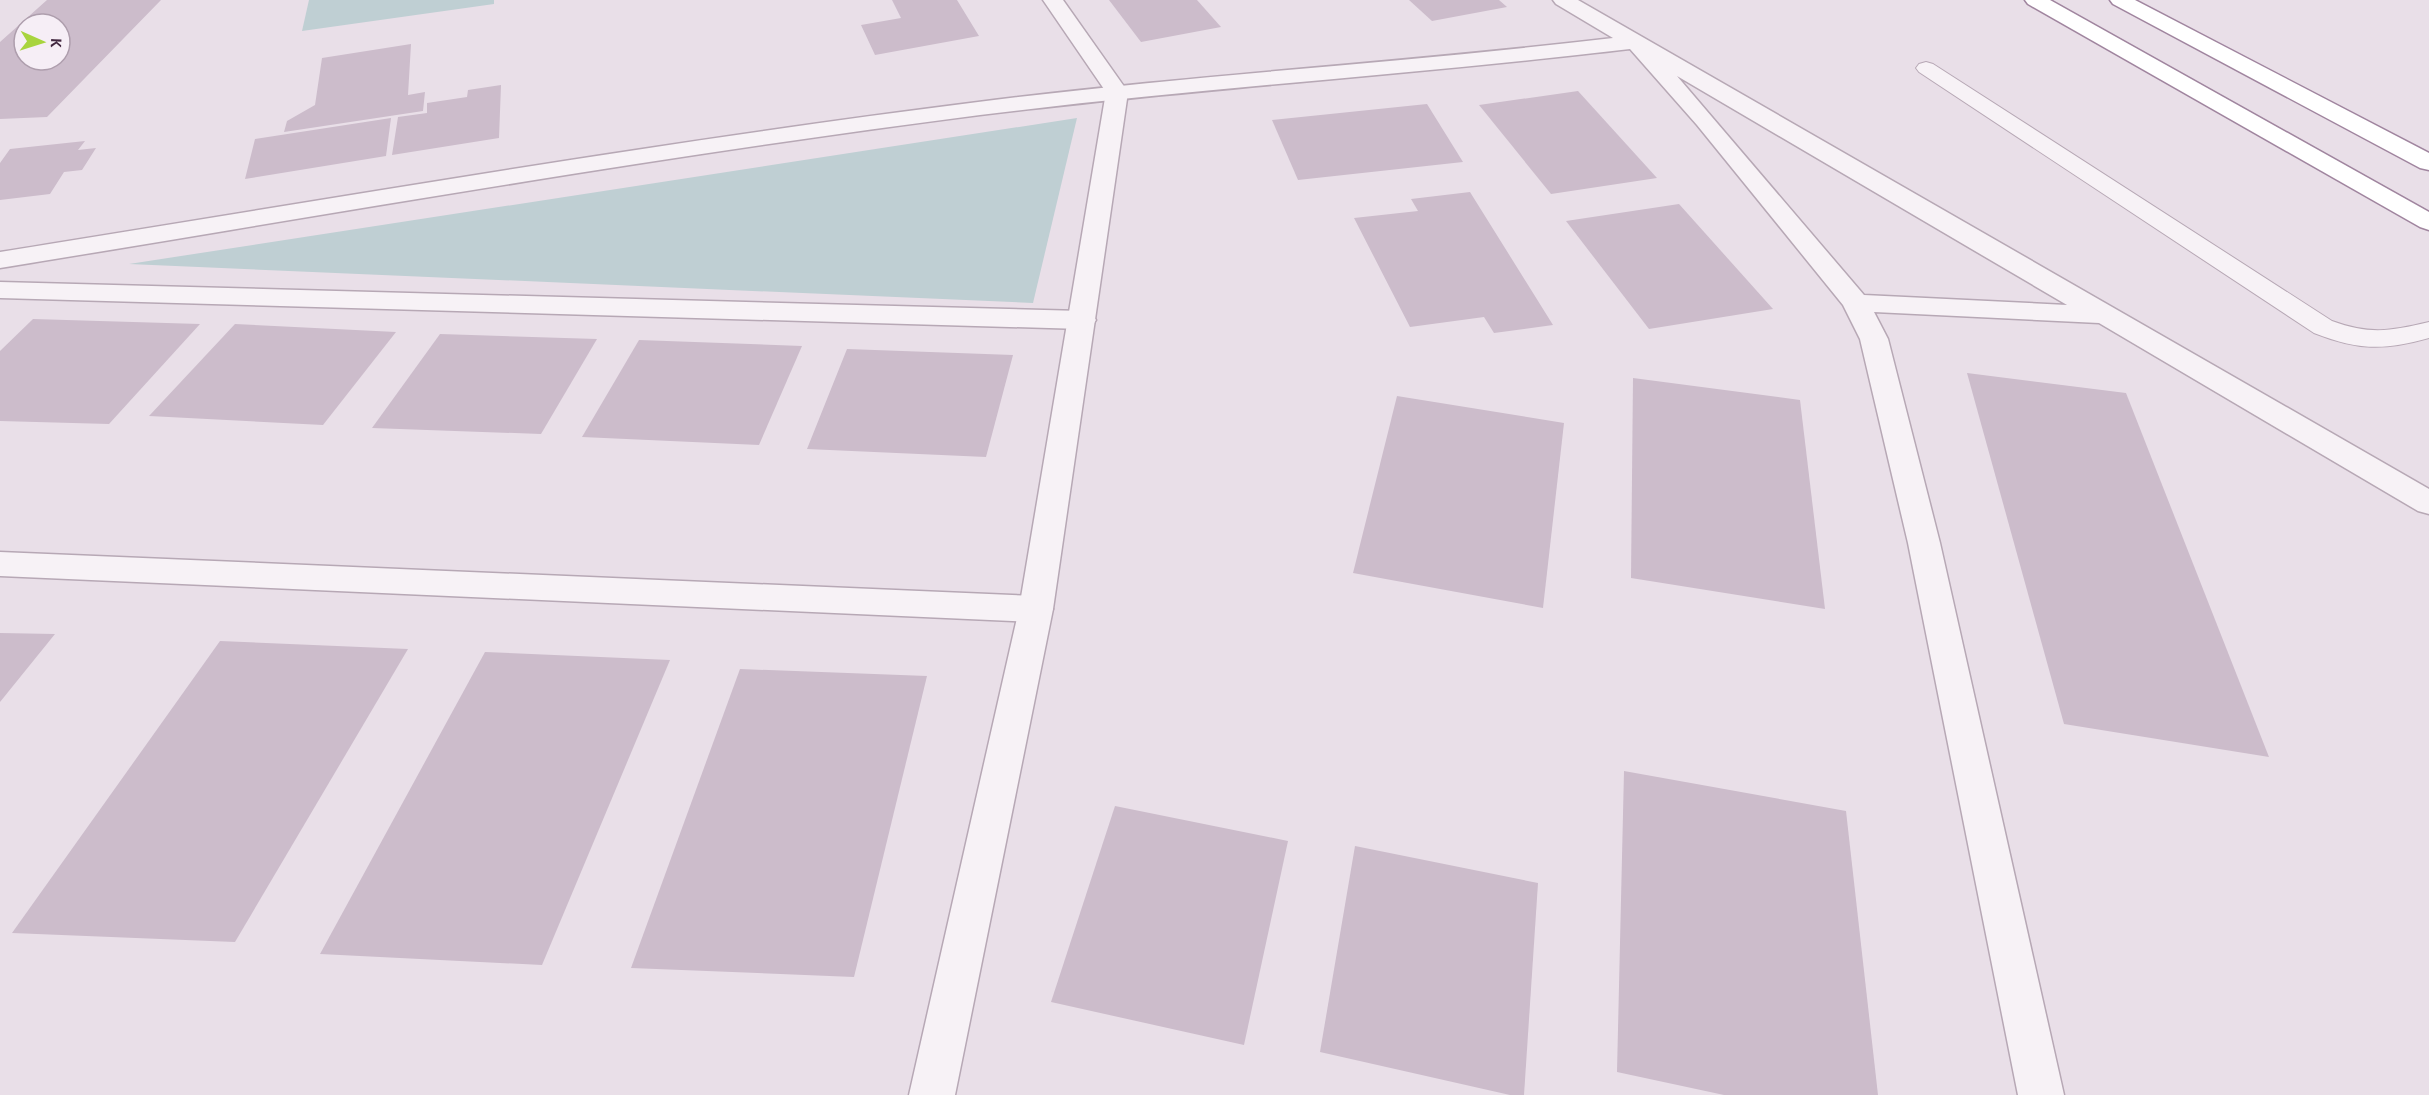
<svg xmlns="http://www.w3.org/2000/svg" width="2429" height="1095" font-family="'Alegreya Sans',sans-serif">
  <rect width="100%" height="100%" fill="#e9dfe8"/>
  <g fill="#bfcfd3">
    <polygon points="309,0 494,0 494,4 302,31"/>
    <polygon points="1077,118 1033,303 129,264"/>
  </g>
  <g fill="#ccbccb" fill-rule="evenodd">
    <path d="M47,0H161L47,117L0,119V42ZM24,24H60V60H24Z"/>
    <polygon points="892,0 957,0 979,36 875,55 861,25 901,18"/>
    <polygon points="1109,0 1197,0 1221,27 1141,42"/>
    <polygon points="1409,0 1499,0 1507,7 1432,21"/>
    <polygon points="411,44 408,95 425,92 423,111 284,132 287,121 315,105 322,58"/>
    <polygon points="501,85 499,138 392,155 398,117 427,113 427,103 467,97 468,90"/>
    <polygon points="1578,91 1657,178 1551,194 1479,105"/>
    <polygon points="1427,104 1463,162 1298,180 1272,120"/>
    <polygon points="391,118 386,156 245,179 255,139"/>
    <polygon points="85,141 78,150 96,148 82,170 64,172 50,194 0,200 0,163 10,149"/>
    <polygon points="1470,192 1553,325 1494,333 1484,317 1410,327 1354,218 1418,211 1411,199"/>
    <polygon points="1679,204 1773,309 1649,329 1566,221"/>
    <polygon points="33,319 200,324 109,424 0,421 0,351"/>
    <polygon points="235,324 396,332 323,425 149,416"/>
    <polygon points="440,334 597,339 541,434 372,428"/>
    <polygon points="639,340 802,346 759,445 582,437"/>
    <polygon points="847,349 1013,355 986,457 807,449"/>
    <polygon points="1967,373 2126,393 2269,757 2064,724"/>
    <polygon points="1633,378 1800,400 1825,609 1631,578"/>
    <polygon points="1397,396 1564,423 1543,608 1353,573"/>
    <polygon points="0,633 55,634 0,702"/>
    <polygon points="220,641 408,649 235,942 12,933"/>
    <polygon points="485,652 670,660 542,965 320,954"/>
    <polygon points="740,669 927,676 854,977 631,968"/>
    <polygon points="1624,771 1846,811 1878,1095 1724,1095 1617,1072"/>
    <polygon points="1115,806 1288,841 1244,1045 1051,1002"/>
    <polygon points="1355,846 1538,883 1524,1095 1510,1095 1320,1052"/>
  </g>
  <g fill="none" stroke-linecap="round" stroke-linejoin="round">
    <defs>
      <path id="service" d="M1926,62L1933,64L2332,321C2370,335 2391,331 2429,322V338C2384,351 2357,350 2314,333L1919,72L1916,68L1919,64Z"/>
      <g id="minor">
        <path d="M1553,0H1578L2429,489V514L2418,511L2099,323L1874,312L1888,339L1940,543L2064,1095H2018L1908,543L1860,339L1843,305L1697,125L1630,49C1413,75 1196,88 980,115C652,157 326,215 0,268V252C326,200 651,143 978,102C1190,75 1402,63 1613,38L1556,4ZM1677,76L2067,305L1864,295Z"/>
        <polygon points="0,282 1082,311 1092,314 1096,320 1092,326 1082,329 0,298"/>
        <polygon points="0,552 1036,596 1048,600 1053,609 1048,618 1036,622 0,576"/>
      </g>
      <polygon id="tertiary" points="1043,0 1063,0 1128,92 1053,609 955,1095 909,1095 1019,609 1106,92"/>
      <g id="motorway">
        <polygon points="2025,0 2050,0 2429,212 2429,230 2420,227 2028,4"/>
        <polygon points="2110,0 2135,0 2429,153 2429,170 2420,168 2113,4"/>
      </g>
    </defs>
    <use href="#service" stroke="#b7a8b5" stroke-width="2"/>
    <use href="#minor" stroke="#b7a8b5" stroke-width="3"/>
    <use href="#tertiary" stroke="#b7a8b5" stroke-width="3"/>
    <use href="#motorway" stroke="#a0859f" stroke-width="3"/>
    <use href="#service" fill="#f7f2f6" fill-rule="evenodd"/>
    <use href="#minor" fill="#f7f2f6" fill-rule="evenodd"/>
    <use href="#tertiary" fill="#f7f2f6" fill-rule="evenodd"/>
    <use href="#motorway" fill="#fff" fill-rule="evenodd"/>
  </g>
  <g transform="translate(42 42) rotate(93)"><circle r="28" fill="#f6eef6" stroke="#ae9ead" stroke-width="1.5"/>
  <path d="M0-4.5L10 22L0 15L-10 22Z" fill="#a8d43e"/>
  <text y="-9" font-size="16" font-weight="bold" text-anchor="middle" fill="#41273f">K</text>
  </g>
</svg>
